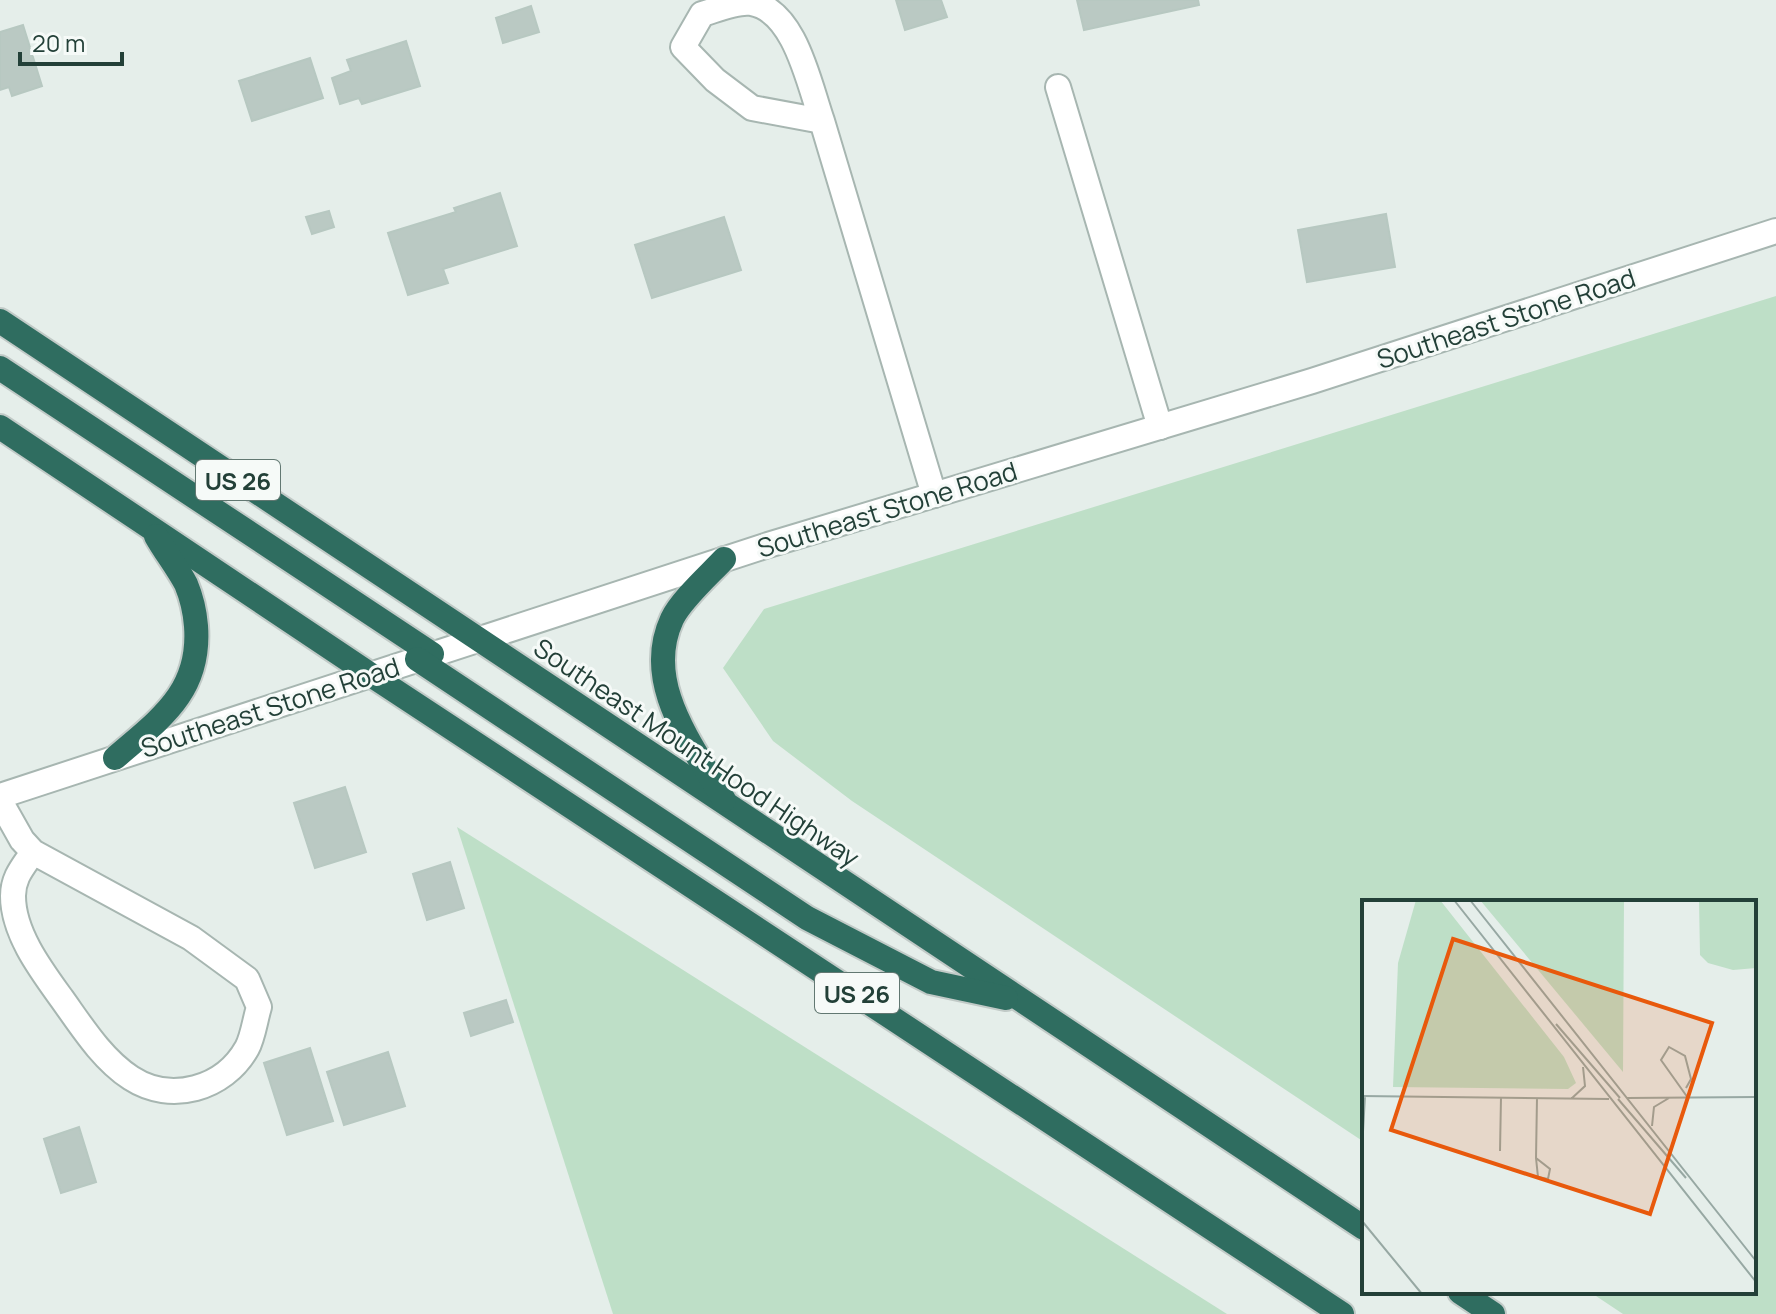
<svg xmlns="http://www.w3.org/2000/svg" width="1776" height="1314" font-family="Manrope,sans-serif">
  <rect width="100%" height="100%" fill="#e5eeea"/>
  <g fill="#bedfc7">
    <polygon points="1776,296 1776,1314 1623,1314 1590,1292 1754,1292 1754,902 1364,902 1364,1142 852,801 773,741 723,668 764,609"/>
    <polygon points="457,827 1227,1314 613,1314"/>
  </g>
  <g fill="#bac9c3" stroke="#b7c8c1" stroke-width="2">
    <polygon points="896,0 941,0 947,17 905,30"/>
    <polygon points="1077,0 1198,0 1199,5 1084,30"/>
    <polygon points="531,6 539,32 503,43 496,18"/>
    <polygon points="23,25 42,86 12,96 9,87 0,90 0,32"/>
    <polygon points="406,41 420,86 362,104 359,98 340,104 332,78 351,71 347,60"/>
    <polygon points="310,58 323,98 252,121 239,81"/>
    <polygon points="500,193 517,246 443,269 448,283 408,295 388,233 456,212 454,208"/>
    <polygon points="329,211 334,227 312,234 306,217"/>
    <polygon points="1386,214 1395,267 1307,282 1298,230"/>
    <polygon points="724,217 741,270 652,298 635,245"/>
    <polygon points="345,787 366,852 315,868 294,803"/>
    <polygon points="450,862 464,908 427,920 413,874"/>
    <polygon points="506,1000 513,1022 471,1036 464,1013"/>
    <polygon points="310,1048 333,1121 287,1135 264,1063"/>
    <polygon points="388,1052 405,1106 344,1125 327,1072"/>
    <polygon points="79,1127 96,1182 61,1193 44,1139"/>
  </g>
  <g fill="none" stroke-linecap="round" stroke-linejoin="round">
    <defs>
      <g id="minor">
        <polyline points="1058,87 1160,427"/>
        <path d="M822,121C809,84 795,10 751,3C737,1 716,10 702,14L683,47L715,80L752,108L822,121L934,495"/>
        <polyline points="0,796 768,545 1312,381 1776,231"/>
        <path d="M0,801L22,840L33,852L191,938L247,979L259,1007C255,1020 253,1037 247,1048C224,1089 171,1104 131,1078C102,1059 82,1027 62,999C41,970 13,933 13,896C13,877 23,867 33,852"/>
      </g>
      <g id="highway">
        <polyline points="0,321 1364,1228"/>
        <polyline points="0,368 432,654"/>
        <polyline points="0,427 371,675 1342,1314"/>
        <polyline points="417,659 807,918 931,982 1006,998"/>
        <path d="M115,758C160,719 201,692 196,626C195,613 191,596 186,584C177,567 165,552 156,536"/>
        <path d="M724,800C693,745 642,684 672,619C681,600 709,575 724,559"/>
        <polyline points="1460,1292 1493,1314"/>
      </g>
    </defs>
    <use href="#minor" stroke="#a7b6b1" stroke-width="28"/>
    <use href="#highway" stroke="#c1cac7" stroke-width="28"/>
    <use href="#minor" stroke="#fff" stroke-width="24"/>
    <use href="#highway" stroke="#2f6d60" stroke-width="24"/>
  </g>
  <g text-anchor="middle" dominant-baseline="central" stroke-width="6" stroke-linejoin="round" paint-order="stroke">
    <g fill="#f6faf8" stroke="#627872" stroke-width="2">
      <rect x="196" y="460" width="84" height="40" rx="6"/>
      <rect x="815" y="973" width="84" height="40" rx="6"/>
    </g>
    <g font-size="24" font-weight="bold" fill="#234038">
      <text x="238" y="480">US 26</text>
      <text x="857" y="993">US 26</text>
    </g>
    <g font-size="26" fill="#234038" stroke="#f6faf8">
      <text transform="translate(1506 318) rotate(-18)">Southeast Stone Road</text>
      <text transform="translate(887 509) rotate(-17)">Southeast Stone Road</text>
      <text transform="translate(270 707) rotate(-18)">Southeast Stone Road</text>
      <text transform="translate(697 752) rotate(34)">Southeast Mount Hood Highway</text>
    </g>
  </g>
  <g transform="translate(1362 900)">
    <rect width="394" height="394" fill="#e5eeea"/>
    <path d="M54,0H78L202,157L214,183L206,189L31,187L36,63ZM118,0H262L261,172ZM337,0H394V68L371,70L346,63L338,55Z" fill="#bedfc7"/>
    <path fill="none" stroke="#97a8a3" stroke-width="2" d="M92,0L394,382M108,0L394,361M194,124L258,198M324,188L329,179L323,156L307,147L299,160L326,198M0,196L247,199M265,198L394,197M209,199L223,186L221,167M256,199L324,278M290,226L292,207L307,198M0,249L3,196M138,251L139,197M174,258L176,277L186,279L188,269L174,258L175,198M0,321L60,394"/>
    <path fill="#e8590c" fill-opacity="0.15" stroke="#e8590c" stroke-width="4" d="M91,39L350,123L288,314L29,230Z"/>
    <rect width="394" height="394" fill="none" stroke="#234038" stroke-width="4"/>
  </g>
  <path d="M20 52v12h102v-12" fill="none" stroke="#234038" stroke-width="4"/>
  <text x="32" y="52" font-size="24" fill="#234038" stroke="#f6faf8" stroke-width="6" paint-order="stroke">20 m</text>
</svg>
